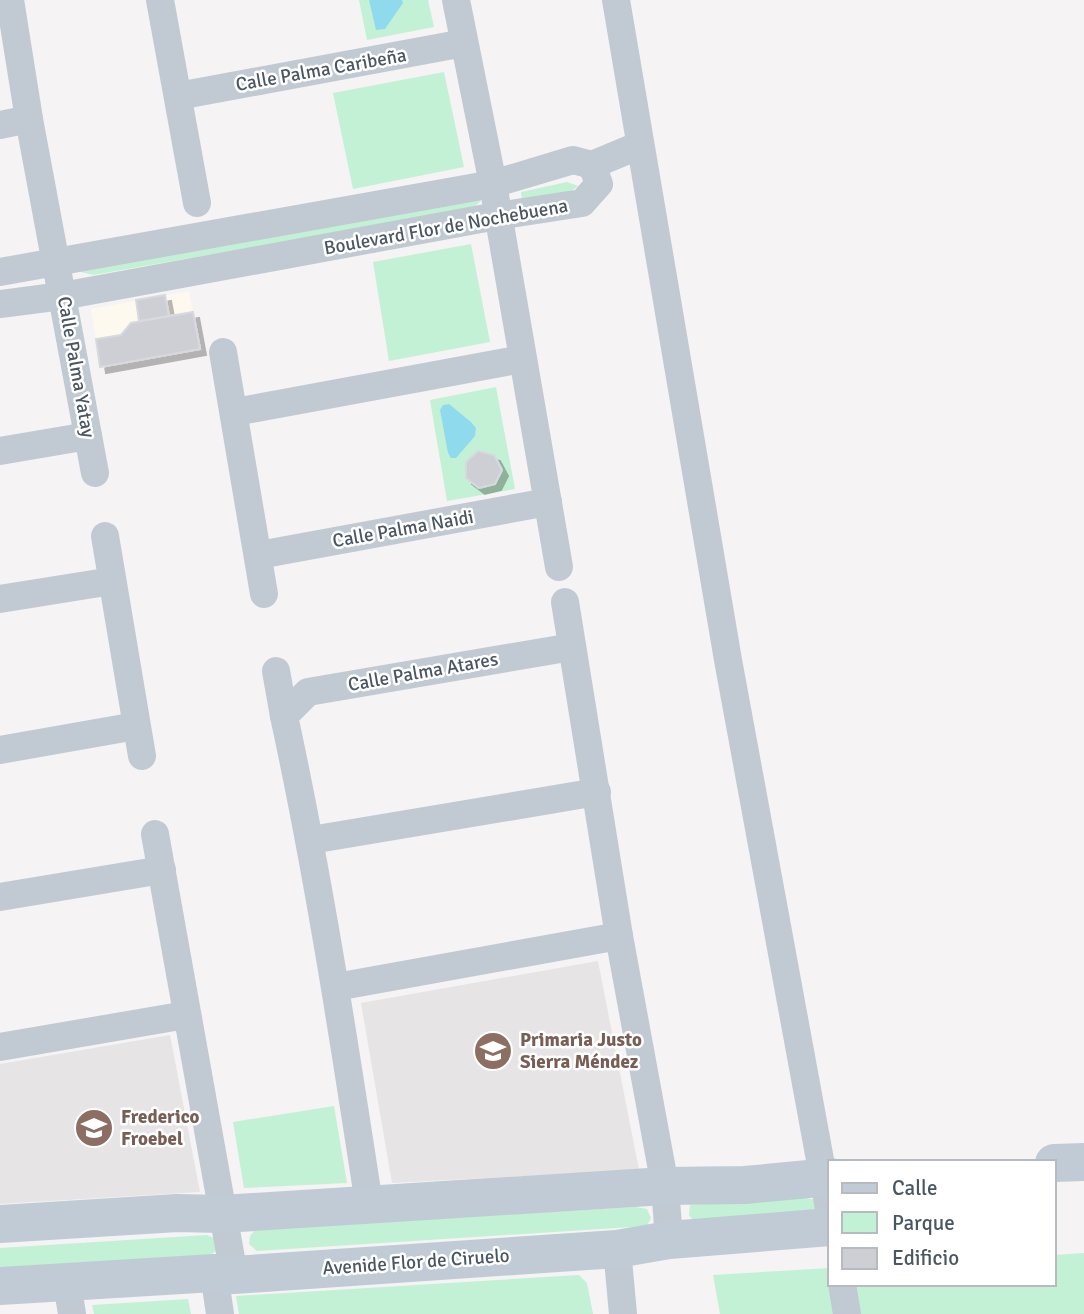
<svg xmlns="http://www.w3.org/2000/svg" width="1084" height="1314" font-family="Signika,sans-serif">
  <defs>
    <filter id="shadow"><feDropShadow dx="6" dy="6" stdDeviation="0" flood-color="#0004"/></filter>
  </defs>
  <rect width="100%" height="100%" fill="#f5f3f3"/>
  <polygon fill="#fdf9ef" points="189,291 200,349 100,367 91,309"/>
  <g fill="#e6e4e5">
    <polygon points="598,961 639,1170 392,1183 361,1003"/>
    <polygon points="170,1035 200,1192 0,1204 0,1064"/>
  </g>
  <g fill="#c3f1d5">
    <polygon points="359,0 428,0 434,27 367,40"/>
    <polygon points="444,72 464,167 353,189 333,93"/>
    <polygon points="567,182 578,186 570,192 522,201 521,192"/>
    <polygon points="475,200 481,201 472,209 93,275 77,271"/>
    <polygon points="471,244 490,342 389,361 373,262"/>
    <polygon points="496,387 515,489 447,501 430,400"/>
    <polygon points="334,1106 347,1183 244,1188 233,1122"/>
    <polygon points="798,1196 815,1200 816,1211 695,1223 689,1215 690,1205"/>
    <polygon points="636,1207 647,1209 651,1218 647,1226 257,1251 249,1244 250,1236 256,1229"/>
    <polygon points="207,1235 214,1238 216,1251 209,1256 0,1268 0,1248"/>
    <polygon points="1084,1253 1084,1314 720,1314 713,1275 830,1268 830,1284 1054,1284 1054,1255"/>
    <polygon points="579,1275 587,1283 593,1314 239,1314 236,1296"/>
    <polygon points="188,1299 191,1314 94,1314 92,1305"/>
  </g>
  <g fill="#90daee">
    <polygon points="369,0 402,0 403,3 385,29 376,30"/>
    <polygon points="449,404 471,422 476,428 475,436 456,458 451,458 448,453 440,410 443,405"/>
  </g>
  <g fill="#cdcfd5" stroke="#d7d9de" stroke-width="2" filter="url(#shadow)">
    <polygon points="165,295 169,316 139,321 136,300"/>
    <polygon points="193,312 200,349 100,367 96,339 121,335 131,323"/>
    <polygon points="478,451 494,455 502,470 495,484 479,488 466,478 466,462"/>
  </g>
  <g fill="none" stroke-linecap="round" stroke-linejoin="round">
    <g stroke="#c1cad2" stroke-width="28">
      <polyline points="10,0 29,119 95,473"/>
      <polyline points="160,0 197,203"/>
      <polyline points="456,0 493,184 559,567"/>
      <polyline points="616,0 728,660 830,1214"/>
      <polyline points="178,96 464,43"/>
      <polyline points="0,125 29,119"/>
      <polyline points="592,165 640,145"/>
      <polyline points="0,272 493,184 573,160 592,165"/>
      <polyline points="0,304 62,296 497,216 582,203 599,184 592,165"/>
      <polyline points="223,352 264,594"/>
      <polyline points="235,412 522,359"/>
      <polyline points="0,451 88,436"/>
      <polyline points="105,536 142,756"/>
      <polyline points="259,555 548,502"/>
      <polyline points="0,599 112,581"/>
      <polyline points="565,602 619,936 665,1186 669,1240"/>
      <polyline points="276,671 284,716"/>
      <polyline points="0,750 136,726"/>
      <polyline points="155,834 234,1275"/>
      <polyline points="311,840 597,792"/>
      <polyline points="0,897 162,870"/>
      <polyline points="336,987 619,936"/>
      <polyline points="0,1047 186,1015"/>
      <path d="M369,1204C344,1041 319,878 284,716L308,692L572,647"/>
      <polyline points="617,1249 623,1314"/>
      <polyline points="214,1273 220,1314"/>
      <polyline points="67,1283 72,1314"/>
      <polyline points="842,1284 847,1314"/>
    </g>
    <g stroke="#c1cbd6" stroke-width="38">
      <polyline points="1054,1163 1084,1162"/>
      <polyline points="0,1224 177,1213 222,1214 665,1186 745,1185 830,1177"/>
      <polyline points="0,1286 214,1273 234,1275 617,1249 669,1240 830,1227"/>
    </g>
  </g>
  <defs>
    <symbol id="school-disc" viewBox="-11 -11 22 22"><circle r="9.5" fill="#8d6e63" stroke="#fff"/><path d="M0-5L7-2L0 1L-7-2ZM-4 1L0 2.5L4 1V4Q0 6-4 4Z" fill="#fff"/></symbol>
  </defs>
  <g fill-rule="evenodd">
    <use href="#school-disc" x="471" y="1029" width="44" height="44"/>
    <use href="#school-disc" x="72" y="1106" width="44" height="44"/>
  </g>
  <g text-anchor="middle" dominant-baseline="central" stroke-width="5" stroke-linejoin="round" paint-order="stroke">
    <g font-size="19" fill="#4a5661" stroke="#fff">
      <text transform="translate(321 70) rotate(-10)">Calle Palma Caribeña</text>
      <text transform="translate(446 227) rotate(-10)">Boulevard Flor de Nochebuena</text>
      <text transform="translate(76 367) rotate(80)">Calle Palma Yatay</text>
      <text transform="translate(403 529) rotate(-10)">Calle Palma Naidi</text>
      <text transform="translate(423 672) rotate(-10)">Calle Palma Atares</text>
      <text transform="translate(416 1262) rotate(-4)">Avenide Flor de Ciruelo</text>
    </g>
    <g font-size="19" font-weight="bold" fill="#785e54" stroke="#fff" text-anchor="start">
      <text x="520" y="1040">Primaria Justo<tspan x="520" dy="22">Sierra Méndez</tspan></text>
      <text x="121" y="1117">Frederico<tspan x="121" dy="22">Froebel</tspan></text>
    </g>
  </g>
  <rect x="828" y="1160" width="228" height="126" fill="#ffffff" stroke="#b7bbc0" stroke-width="2"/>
  <rect x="842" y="1183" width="35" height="10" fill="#c1cbd6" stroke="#b7bbc0" stroke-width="2"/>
  <text x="892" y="1195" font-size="21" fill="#4a5661">Calle</text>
  <rect x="842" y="1212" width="35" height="21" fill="#c3f1d5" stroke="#b7bbc0" stroke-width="2"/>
  <text x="892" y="1230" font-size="21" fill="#4a5661">Parque</text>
  <rect x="842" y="1248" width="35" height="21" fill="#cdcfd5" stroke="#b7bbc0" stroke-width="2"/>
  <text x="892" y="1265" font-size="21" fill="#4a5661">Edificio</text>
</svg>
